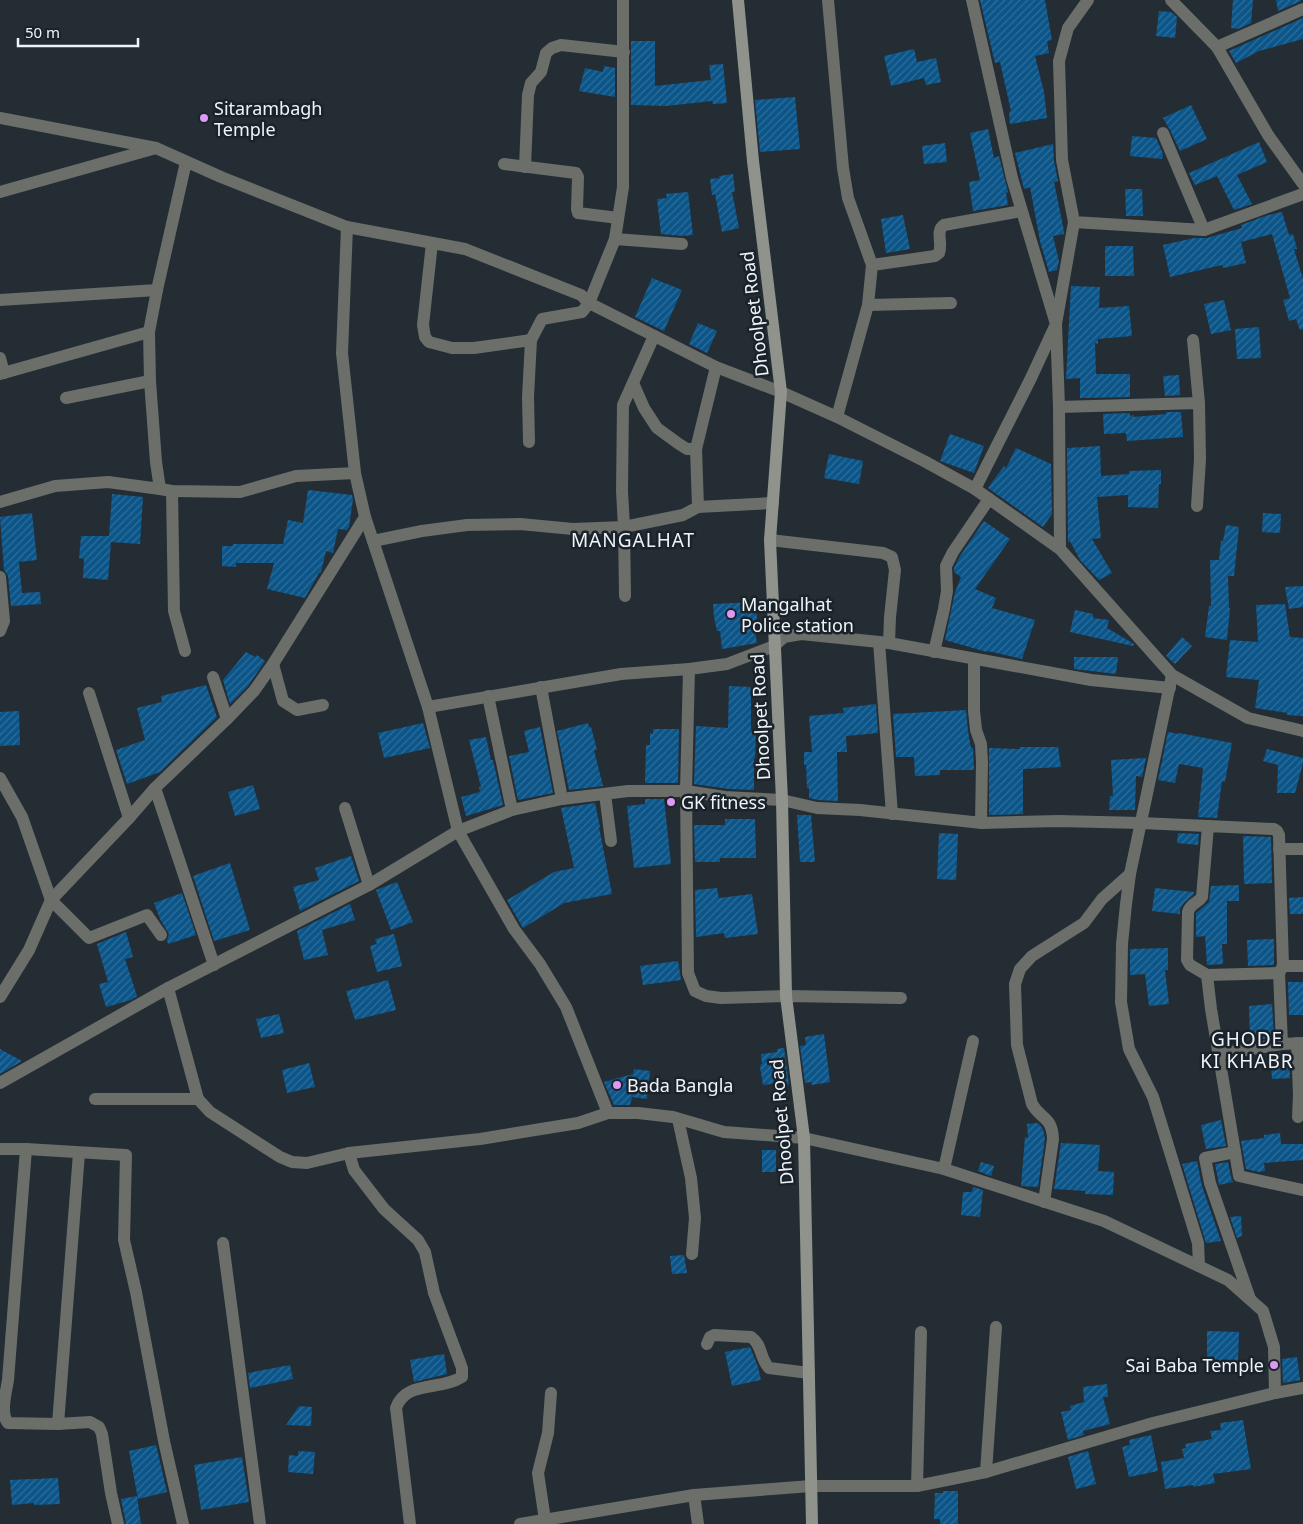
<svg xmlns="http://www.w3.org/2000/svg" width="1303" height="1524" font-family="'Noto Sans',sans-serif">
  <defs>
    <pattern id="building-hatch" width="6" height="6" patternUnits="userSpaceOnUse" patternTransform="scale(1.25)"><rect width="6" height="6" fill="#0b5589"/><path d="M-1 1l2-2M0 6l6-6M5 7l2-2" fill="none" stroke="#2f6e9b"/></pattern>
  </defs>
  <rect width="100%" height="100%" fill="#242d34"/>
  <g fill="url(#building-hatch)">
    <polygon points="980,0 1045,0 1052,40 1047,41 1049,53 1035,56 1044,92 1047,118 1010,124 1009,112 1011,111 1000,62 995,63"/>
    <polygon points="1233,0 1253,0 1251,23 1238,29 1231,28"/>
    <polygon points="1276,0 1301,0 1301,1 1278,11"/>
    <polygon points="1159,11 1171,12 1177,17 1175,38 1156,36"/>
    <polygon points="1303,18 1303,39 1259,51 1236,63 1229,51"/>
    <polygon points="631,41 655,41 655,86 711,80 709,65 723,64 727,103 713,104 712,101 666,106 631,105"/>
    <polygon points="914,49 917,62 936,58 941,82 926,85 924,78 891,86 884,56"/>
    <polygon points="604,66 615,68 615,97 579,91 585,68 603,72"/>
    <polygon points="795,97 800,149 760,152 755,100"/>
    <polygon points="1191,105 1207,139 1180,151 1170,130 1163,118"/>
    <polygon points="988,129 994,158 999,156 1008,192 1006,193 1008,205 973,211 969,182 980,180 970,133"/>
    <polygon points="1132,136 1156,138 1163,154 1162,159 1130,156"/>
    <polygon points="1259,142 1267,162 1237,175 1252,204 1234,210 1217,176 1195,185 1189,173"/>
    <polygon points="945,143 947,162 924,164 922,146"/>
    <polygon points="1053,144 1054,161 1058,181 1054,182 1064,231 1064,234 1053,236 1059,261 1057,270 1049,272 1040,241 1030,187 1024,189 1015,153"/>
    <polygon points="733,174 735,192 732,192 739,228 722,232 715,194 712,195 710,179 720,178 719,176"/>
    <polygon points="1125,189 1142,189 1143,216 1126,216"/>
    <polygon points="688,192 693,235 683,236 661,234 657,199 667,198 666,194"/>
    <polygon points="1282,212 1289,235 1293,234 1297,249 1294,249 1303,279 1303,329 1300,330 1296,319 1289,321 1283,300 1290,298 1272,234 1241,242 1246,263 1223,268 1222,265 1170,277 1163,245 1194,238 1207,238 1242,228 1241,225 1265,216"/>
    <polygon points="903,215 910,249 886,253 881,219"/>
    <polygon points="1105,246 1133,246 1134,276 1105,276"/>
    <polygon points="652,278 682,290 664,331 635,317"/>
    <polygon points="1071,286 1100,287 1099,308 1129,306 1132,336 1098,339 1098,344 1095,343 1096,374 1130,374 1130,397 1080,398 1080,378 1066,379"/>
    <polygon points="1224,300 1231,330 1211,334 1204,304"/>
    <polygon points="698,323 717,331 707,353 689,344"/>
    <polygon points="1259,327 1261,358 1237,359 1235,329"/>
    <polygon points="1179,375 1180,395 1165,396 1163,376"/>
    <polygon points="1166,412 1181,412 1183,437 1127,441 1126,433 1104,434 1103,414 1130,413 1130,416 1134,415 1134,417 1166,414"/>
    <polygon points="950,434 984,446 974,473 940,461"/>
    <polygon points="1100,446 1101,476 1129,474 1129,471 1161,470 1161,484 1159,484 1158,508 1128,507 1128,495 1097,497 1101,538 1092,539 1112,573 1099,580 1080,560 1070,541 1068,542 1067,448"/>
    <polygon points="1016,448 1051,464 1052,514 1043,527 988,488 1004,466 1006,468"/>
    <polygon points="829,454 863,461 859,484 824,478"/>
    <polygon points="308,490 352,495 353,499 349,527 347,530 338,529 333,553 326,551 321,572 319,573 305,598 267,589 274,563 236,563 236,567 222,566 222,546 233,546 233,544 283,544 288,520 303,523"/>
    <polygon points="112,494 143,497 140,544 111,542 108,580 83,578 84,559 79,558 81,536 109,536"/>
    <polygon points="32,513 37,560 19,562 22,593 40,592 41,604 11,606 8,576 4,570 0,517"/>
    <polygon points="1263,513 1281,514 1280,533 1262,532"/>
    <polygon points="984,521 1010,539 975,589 996,598 992,608 1035,620 1022,659 988,651 987,652 945,640 955,592 961,577 954,572 954,568 960,556"/>
    <polygon points="1226,525 1239,527 1234,576 1228,576 1229,608 1230,608 1227,640 1205,637 1209,606 1211,606 1210,560 1219,560 1221,541 1223,541"/>
    <polygon points="1303,586 1303,607 1289,609 1285,587"/>
    <polygon points="755,602 758,626 754,626 757,643 722,649 720,631 717,631 714,617 713,604"/>
    <polygon points="1285,604 1290,637 1303,638 1303,716 1287,715 1287,713 1255,708 1259,680 1226,677 1230,640 1258,642 1256,605"/>
    <polygon points="1075,610 1093,614 1093,618 1109,620 1107,628 1134,644 1133,646 1070,632"/>
    <polygon points="1182,637 1192,646 1175,664 1166,656"/>
    <polygon points="246,652 255,657 257,655 265,661 248,686 230,704 223,680"/>
    <polygon points="1074,657 1118,657 1116,674 1074,669"/>
    <polygon points="206,685 217,717 160,772 127,784 116,750 145,740 137,708 162,702 161,696"/>
    <polygon points="729,686 751,687 751,730 756,731 755,758 754,758 754,790 729,789 694,784 696,726 728,728"/>
    <polygon points="876,704 878,733 846,736 847,752 837,752 838,801 818,800 809,798 809,788 807,788 806,765 804,765 804,752 812,752 809,716 844,713 843,708"/>
    <polygon points="966,710 968,731 971,748 973,748 974,770 940,770 940,775 915,776 914,757 896,757 893,714"/>
    <polygon points="19,711 20,745 0,746 0,712"/>
    <polygon points="423,723 430,748 384,758 378,733"/>
    <polygon points="588,723 589,727 591,727 597,750 594,750 603,786 569,790 557,731"/>
    <polygon points="540,727 553,793 518,800 509,756 529,752 524,731"/>
    <polygon points="653,729 679,729 678,783 645,783 646,745 650,745 650,733 653,734"/>
    <polygon points="1168,732 1179,734 1179,733 1232,743 1225,782 1222,781 1217,818 1198,817 1203,768 1179,764 1175,783 1158,780"/>
    <polygon points="486,737 491,760 493,760 503,805 466,816 461,797 480,792 479,787 481,787 469,740"/>
    <polygon points="1020,747 1058,747 1061,767 1023,769 1023,814 989,815 989,748 1020,749"/>
    <polygon points="1267,749 1303,758 1303,763 1295,793 1277,793 1278,765 1263,761"/>
    <polygon points="1146,758 1142,777 1136,776 1135,810 1109,810 1110,796 1113,796 1111,760"/>
    <polygon points="253,785 260,809 235,816 228,792"/>
    <polygon points="645,799 664,799 671,864 634,868 627,806 645,804"/>
    <polygon points="595,803 600,827 599,827 612,894 564,903 523,928 507,900 554,872 574,868 561,808"/>
    <polygon points="797,815 811,815 815,862 800,862"/>
    <polygon points="725,819 755,819 756,858 720,858 720,862 695,862 694,825 725,825"/>
    <polygon points="939,833 958,834 956,880 937,879"/>
    <polygon points="1178,833 1199,834 1198,845 1177,843"/>
    <polygon points="1243,836 1271,837 1272,883 1244,884"/>
    <polygon points="351,856 359,881 300,911 293,887 319,880 315,868"/>
    <polygon points="230,863 250,930 214,941 193,876"/>
    <polygon points="397,882 413,922 391,930 376,890"/>
    <polygon points="1239,885 1239,901 1227,901 1227,944 1222,944 1223,964 1207,965 1205,936 1196,937 1196,913 1209,902 1211,886"/>
    <polygon points="717,888 719,898 752,894 758,934 725,938 724,933 696,937 695,890"/>
    <polygon points="1155,888 1194,892 1194,894 1184,903 1180,909 1180,914 1152,911"/>
    <polygon points="182,893 196,935 168,944 167,940 169,934 160,919 154,903"/>
    <polygon points="1303,897 1303,914 1290,914 1289,898"/>
    <polygon points="350,904 355,920 322,930 328,955 304,960 297,931"/>
    <polygon points="126,932 133,957 125,959 137,996 131,1000 106,1007 99,984 108,982 97,944"/>
    <polygon points="394,934 402,966 377,972 370,946 377,944 375,939"/>
    <polygon points="1274,939 1274,965 1248,966 1247,940"/>
    <polygon points="1168,948 1168,970 1165,970 1169,1004 1149,1006 1145,974 1130,975 1130,949"/>
    <polygon points="678,961 681,980 643,985 640,966"/>
    <polygon points="388,980 396,1010 355,1020 346,991"/>
    <polygon points="1288,982 1303,982 1303,1015 1289,1015"/>
    <polygon points="1272,1004 1274,1037 1250,1041 1249,1006"/>
    <polygon points="279,1014 284,1033 261,1038 256,1019"/>
    <polygon points="824,1034 830,1082 812,1085 811,1082 805,1083 800,1046 806,1045 805,1037"/>
    <polygon points="784,1048 789,1085 781,1086 780,1083 763,1085 760,1067 761,1064 762,1064 761,1054 777,1052 777,1049"/>
    <polygon points="0,1049 22,1061 0,1074"/>
    <polygon points="1289,1052 1290,1078 1272,1079 1270,1054"/>
    <polygon points="309,1063 315,1087 287,1093 282,1070"/>
    <polygon points="634,1069 650,1071 647,1099 632,1097 630,1105 614,1105 604,1082 633,1074"/>
    <polygon points="1221,1120 1226,1146 1206,1149 1201,1125"/>
    <polygon points="1038,1123 1043,1129 1045,1139 1038,1187 1021,1186 1025,1137 1028,1138 1027,1124"/>
    <polygon points="1280,1133 1281,1144 1303,1144 1303,1160 1264,1163 1265,1171 1259,1172 1246,1169 1241,1141 1264,1138 1264,1135"/>
    <polygon points="1061,1143 1100,1145 1098,1171 1114,1172 1113,1195 1085,1194 1085,1191 1054,1189"/>
    <rect x="762" y="1150" width="14" height="22"/>
    <polygon points="1197,1161 1202,1186 1221,1241 1206,1243 1182,1164"/>
    <polygon points="981,1162 994,1166 991,1176 978,1171"/>
    <polygon points="1228,1162 1231,1177 1233,1182 1219,1185 1215,1164"/>
    <polygon points="973,1187 983,1190 980,1217 961,1215 963,1192 972,1192"/>
    <polygon points="1241,1216 1242,1236 1237,1238 1230,1217"/>
    <polygon points="684,1255 687,1273 672,1274 670,1256"/>
    <polygon points="1207,1331 1239,1332 1238,1362 1207,1362"/>
    <polygon points="750,1347 758,1367 761,1380 732,1386 725,1352"/>
    <polygon points="444,1354 447,1374 414,1382 410,1360"/>
    <polygon points="1297,1357 1300,1380 1283,1383 1282,1359"/>
    <polygon points="290,1365 293,1379 250,1388 248,1373"/>
    <polygon points="1107,1384 1108,1397 1103,1397 1110,1424 1083,1431 1084,1435 1068,1440 1061,1412 1071,1410 1070,1406 1084,1402 1083,1387"/>
    <polygon points="299,1406 312,1407 311,1426 286,1425"/>
    <polygon points="1243,1420 1251,1469 1213,1474 1215,1483 1193,1487 1193,1485 1165,1489 1161,1462 1184,1458 1182,1449 1186,1448 1185,1444 1212,1439 1210,1431 1221,1430 1220,1423"/>
    <polygon points="1151,1435 1158,1471 1129,1477 1122,1447 1130,1445 1129,1440"/>
    <polygon points="156,1445 167,1492 138,1499 129,1451"/>
    <polygon points="298,1451 315,1452 313,1474 288,1472 289,1455 298,1456"/>
    <polygon points="1088,1451 1096,1484 1076,1489 1068,1457"/>
    <polygon points="242,1457 249,1502 201,1510 194,1465"/>
    <polygon points="58,1478 60,1504 34,1505 34,1503 12,1505 10,1480"/>
    <polygon points="943,1491 958,1491 958,1524 940,1524 940,1519 934,1519 935,1493 943,1493"/>
    <polygon points="137,1496 141,1524 126,1524 121,1499"/>
  </g>
  <g fill="none" stroke-linecap="round" stroke-linejoin="round">
    <g stroke="#6b6e69" stroke-width="12">
      <polyline points="828,0 843,168 848,198 872,265 868,305 837,417"/>
      <polyline points="972,0 1012,178 1056,324 1031,378 975,489"/>
      <polyline points="1088,0 1068,28 1059,61 1062,160 1074,222 1204,230 1303,194"/>
      <polyline points="1171,0 1217,47 1268,135 1303,184"/>
      <polyline points="1217,47 1303,9"/>
      <polyline points="1163,133 1204,230"/>
      <polyline points="504,164 576,173 578,177 577,209 578,213 618,218"/>
      <polyline points="525,167 528,95 531,83 541,72 546,53 552,48 561,45 624,52"/>
      <polyline points="0,192 156,148"/>
      <polyline points="615,239 682,244"/>
      <polyline points="432,243 423,325 425,337 429,342 452,348 474,348 531,340"/>
      <path d="M872,265L935,256L939,253C943,243 935,231 944,225L1021,211"/>
      <polyline points="157,290 149,332 150,381 156,462 160,489"/>
      <polyline points="0,300 157,290 186,162"/>
      <polyline points="868,305 951,303"/>
      <polyline points="1193,340 1199,403 1200,459 1197,506"/>
      <polyline points="0,358 4,373"/>
      <polyline points="0,374 149,332"/>
      <polyline points="633,383 644,408 657,428 679,444 687,449 696,449"/>
      <polyline points="66,398 150,381"/>
      <polyline points="1059,407 1199,403"/>
      <polyline points="529,442 528,397 531,340 542,319 582,312 589,303 615,239 623,187 623,0"/>
      <polyline points="172,491 174,611 185,651"/>
      <polyline points="0,502 55,486 108,482 160,489 172,491 240,492 296,476 355,473"/>
      <polyline points="698,507 773,503"/>
      <polyline points="365,517 428,707 458,831 514,929 540,964 566,1007 608,1113"/>
      <polyline points="770,540 883,553 892,557 895,570 890,617 889,643"/>
      <polyline points="373,541 422,531 467,525 520,524 573,529 624,527 683,515 698,507 696,449 716,367"/>
      <polyline points="1060,549 1059,407 1056,324 1074,222"/>
      <polyline points="0,577 4,621 0,631"/>
      <polyline points="625,596 624,527 622,491 623,405 654,336"/>
      <polyline points="879,642 892,814"/>
      <polyline points="934,652 944,609 947,591 946,566 953,552 989,499"/>
      <polyline points="974,659 974,711 976,730 981,744 982,762 981,823"/>
      <polyline points="273,664 283,701 297,710 323,705"/>
      <polyline points="689,669 727,664 774,646 784,637 801,634 889,643 1091,680 1170,688"/>
      <polyline points="1172,675 1130,874 1126,904 1122,944 1121,1002 1129,1049 1153,1097 1198,1243 1199,1266"/>
      <polyline points="213,677 227,719"/>
      <polyline points="541,687 562,799"/>
      <polyline points="89,693 129,818"/>
      <polyline points="488,696 512,810"/>
      <polyline points="428,707 621,674 689,669 686,791 688,973 695,991 706,996 721,998 786,996 901,998"/>
      <polyline points="0,778 22,817 51,900 89,938 147,915 161,935"/>
      <polyline points="155,788 214,965"/>
      <polyline points="605,794 611,841"/>
      <polyline points="782,800 817,808 860,810 982,823 1059,821 1141,823 1208,826"/>
      <polyline points="345,808 369,885"/>
      <polyline points="1279,849 1303,849"/>
      <path d="M1283,966L1279,835L1277,831L1274,829L1208,826L1202,897C1198,903 1190,904 1188,912L1187,960L1190,965L1207,975L1211,1009L1239,1176L1302,1190"/>
      <polyline points="1303,966 1283,966 1279,973 1282,1044 1303,1043"/>
      <polyline points="1207,975 1279,973"/>
      <polyline points="168,988 198,1099 210,1112 280,1157 292,1162 307,1163 349,1153 480,1139 578,1123 608,1113 638,1113 673,1117 724,1132 804,1138 944,1169 1104,1221 1228,1280 1263,1311 1274,1347 1275,1393"/>
      <polyline points="0,997 29,950 51,900 129,818 155,788 227,719 254,691 273,664 365,517 355,473 342,353 347,227"/>
      <polyline points="1297,1043 1299,1095 1298,1117"/>
      <polyline points="1219,1054 1282,1044"/>
      <polyline points="95,1099 198,1099"/>
      <polyline points="678,1119 691,1178 695,1218 692,1254"/>
      <polyline points="0,1149 26,1149 126,1155 124,1240 136,1292 164,1441 183,1524"/>
      <path d="M26,1149L8,1380C6,1393 0,1413 8,1423L58,1424L90,1422L99,1427L102,1434L111,1493L118,1524"/>
      <polyline points="1235,1152 1205,1158 1210,1183 1250,1299"/>
      <path d="M349,1153L354,1170L384,1209L418,1240L425,1252L434,1293L462,1368V1377C440,1391 406,1380 396,1408L410,1524"/>
      <polyline points="944,1169 973,1041"/>
      <path d="M1044,1202L1053,1139C1052,1116 1041,1120 1032,1104L1017,1045L1015,984L1020,969L1032,956L1084,923L1102,899L1130,874"/>
      <polyline points="223,1243 260,1524"/>
      <path d="M707,1344L710,1337L714,1335L751,1337C762,1344 760,1359 769,1368L809,1373"/>
      <polyline points="58,1424 79,1153"/>
      <polyline points="986,1472 996,1327"/>
      <polyline points="811,1486 917,1486 986,1472 1153,1423 1275,1393 1303,1388"/>
      <polyline points="917,1486 921,1332"/>
      <polyline points="694,1495 698,1524"/>
      <polyline points="545,1520 538,1473 548,1433 551,1393"/>
    </g>
    <g stroke="#6b6e69" stroke-width="12">
      <polyline points="0,118 156,148 221,177 347,227 465,249 581,295 589,303 716,367 781,392 837,417 924,461 975,489 1060,549 1172,675 1248,718 1303,731"/>
      <polyline points="0,1083 168,988 369,885 458,831 512,810 562,799 628,791 686,791 725,797 782,800"/>
      <polyline points="520,1524 694,1495 811,1486"/>
    </g>
    <polyline stroke="#8f938b" stroke-width="12" points="738,0 753,161 781,392 770,540 782,800 786,996 804,1138 812,1524"/>
  </g>
  <g fill="#dd99f3" stroke="#1b232a" stroke-width="2">
    <circle cx="204" cy="118" r="5"/>
    <circle cx="731" cy="614" r="5"/>
    <circle cx="671" cy="802" r="5"/>
    <circle cx="617" cy="1085" r="5"/>
    <circle cx="1274" cy="1365" r="5"/>
  </g>
  <g text-anchor="middle" dominant-baseline="central" stroke-width="5" stroke-linejoin="round" paint-order="stroke">
    <g font-size="18" fill="#eff4fa" stroke="#1b232a" text-anchor="start">
      <text x="214" y="108">Sitarambagh<tspan x="214" dy="21">Temple</tspan></text>
      <text x="741" y="604">Mangalhat<tspan x="741" dy="21">Police station</tspan></text>
      <text x="681" y="802">GK fitness</text>
      <text x="627" y="1085">Bada Bangla</text>
      <text x="1264" y="1365" text-anchor="end">Sai Baba Temple</text>
    </g>
    <g font-size="18" fill="#eff4fa" stroke="#1b232a">
      <text transform="translate(754 314) rotate(-97)">Dhoolpet Road</text>
      <text transform="translate(760 717) rotate(-93)">Dhoolpet Road</text>
      <text transform="translate(781 1122) rotate(-95)">Dhoolpet Road</text>
    </g>
    <g font-size="19" letter-spacing="1" fill="#eff4fa" stroke="#1b232a">
      <text x="633" y="540">MANGALHAT</text>
      <text x="1247" y="1039">GHODE<tspan x="1247" dy="22">KI KHABR</tspan></text>
    </g>
  </g>
  <path d="M18 38v8h120v-8" fill="none" stroke="#eff4fa" stroke-width="2.5"/>
  <text x="25" y="38" font-size="15" fill="#eff4fa" stroke="#1b232a" stroke-width="4" paint-order="stroke">50 m</text>
</svg>
